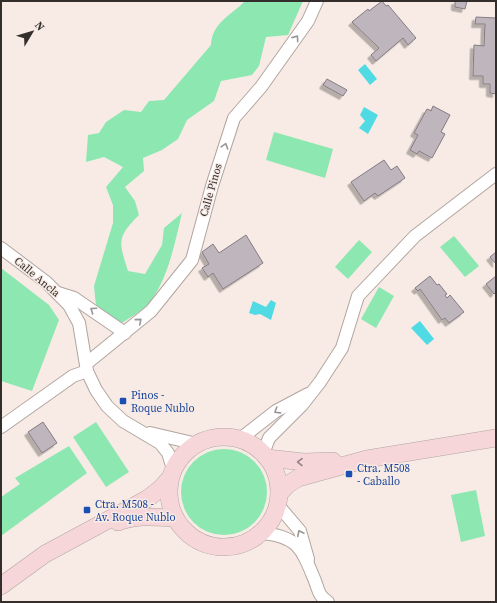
<svg xmlns="http://www.w3.org/2000/svg" width="497" height="603" font-family="'Source Serif 4',serif">
  <defs>
    <filter id="shadow"><feDropShadow dx="-3.5" dy="3.5" stdDeviation="0" flood-color="#0004"/></filter>
  </defs>
  <rect width="100%" height="100%" fill="#f8ebe5"/>
  <g fill="#8ce7b1">
    <path d="M245,1H303L288,35L266,37L259,66L252,75L221,81L214,101L187,120L178,139L162,150L143,158L144,171L125,187L135,201L139,215C116,238 119,242 128,271L145,274L162,245L164,228L182,213C175,242 167,286 145,307C138,313 129,318 122,323L96,306L94,286L113,223V205L106,187L123,167L104,157L86,162L88,135L99,133L106,122L124,110L141,112L149,101L164,100L211,45C212,22 232,15 245,1Z"/>
    <polygon points="274,132 333,149 325,178 266,160"/>
    <polygon points="454,236 479,266 465,277 440,247"/>
    <polygon points="359,240 372,252 348,279 335,267"/>
    <polygon points="1,268 49,305 59,320 32,391 1,381"/>
    <polygon points="379,287 394,296 376,328 361,319"/>
    <polygon points="96,422 129,472 106,487 73,437"/>
    <polygon points="69,446 87,473 1,536 1,497 20,484 15,478"/>
    <circle cx="224" cy="492" r="43"/>
    <polygon points="476,490 485,536 461,542 451,495"/>
  </g>
  <g fill="#4fdae4">
    <polygon points="365,64 377,79 370,85 358,70"/>
    <polygon points="364,107 378,115 368,134 359,128 365,121 360,115"/>
    <polygon points="271,300 276,303 271,320 260,314 255,315 249,313 253,301 266,307"/>
    <polygon points="420,321 434,339 427,345 411,328"/>
  </g>
  <g fill="#bfb5bd" stroke="#857b83" filter="url(#shadow)">
    <polygon points="382,1 386,6 388,5 416,38 408,45 403,38 376,61 371,55 379,48 352,22 368,9 369,11"/>
    <polygon points="455,1 467,1 465,9 455,7"/>
    <polygon points="476,17 496,18 496,94 490,93 490,84 483,84 483,76 473,76 474,45 484,46 485,24 475,24"/>
    <polygon points="327,79 347,90 343,96 323,85"/>
    <polygon points="433,106 450,115 441,132 445,134 432,158 419,151 417,154 410,150 418,135 414,133 427,109 431,111"/>
    <polygon points="384,160 391,170 397,166 405,178 378,196 375,193 364,201 351,182"/>
    <polygon points="246,235 263,263 223,289 213,273 208,277 202,268 209,264 202,252 213,244 219,253"/>
    <polygon points="496,252 496,264 490,257"/>
    <polygon points="430,276 437,285 439,284 447,294 445,295 447,298 450,295 464,312 449,323 445,318 442,320 420,289 418,291 415,288"/>
    <polygon points="496,276 496,292 494,294 486,284"/>
    <polygon points="43,422 57,443 42,453 28,432"/>
  </g>
  <g fill="none" stroke-linecap="round" stroke-linejoin="round">
    <defs>
      <g id="minor">
        <polyline points="1,248 46,282 69,305 79,323 87,371 96,390 107,406 123,421 160,443 168,453 173,469"/>
        <polyline points="58,293 74,298 125,333"/>
        <polyline points="87,363 151,311 192,260 212,186 234,118 261,87 308,21 317,1"/>
        <polyline points="1,427 73,376 87,371"/>
        <polyline points="150,433 197,444"/>
        <polyline points="240,439 276,411 308,394"/>
        <polyline points="263,454 269,438 302,405 320,382 342,348 358,296 415,236 496,174"/>
        <polyline points="277,504 300,531 308,559"/>
        <path d="M261,533C298,536 302,549 315,581C319,591 318,595 328,602"/>
      </g>
      <g id="secondary">
        <circle cx="224" cy="492" r="55"/>
        <polyline points="267,458 304,462 333,461"/>
        <polyline points="279,494 287,485 298,478 367,459 496,438"/>
        <path d="M118,522C137,515 155,517 175,518"/>
        <polyline points="1,586 45,554 147,499 161,488 170,478"/>
      </g>
    </defs>
    <use href="#minor" stroke="#b1a59f" stroke-width="14"/>
    <use href="#secondary" stroke="#b1a59f" stroke-width="18"/>
    <use href="#minor" stroke="#fff" stroke-width="12"/>
    <use href="#secondary" stroke="#f7d6da" stroke-width="17"/>
  </g>
  <defs><path id="oneway-chevron" d="M-2-3.5L2.5 0L-2 3.5" fill="none" stroke-width="1.6" stroke-linecap="round" stroke-linejoin="round"/></defs>
  <g stroke="#999696">
    <use href="#oneway-chevron" transform="translate(296 38) rotate(-55)"/>
    <use href="#oneway-chevron" transform="translate(225 146) rotate(-72)"/>
    <use href="#oneway-chevron" transform="translate(93 310) rotate(-146)"/>
    <use href="#oneway-chevron" transform="translate(139 321) rotate(-40)"/>
    <use href="#oneway-chevron" transform="translate(277 411) rotate(148)"/>
    <use href="#oneway-chevron" transform="translate(300 533) rotate(-117)"/>
  </g>
  <use stroke="#958283" href="#oneway-chevron" transform="translate(300 462) rotate(-179)"/>
  <g fill="#1a4fb4" stroke="#f8ebe5" stroke-width="1.5">
    <rect x="119" y="397" width="8" height="8" rx="2"/>
    <rect x="345" y="470" width="8" height="8" rx="2"/>
    <rect x="83" y="506" width="8" height="8" rx="2"/>
  </g>
  <g text-anchor="middle" dominant-baseline="central" stroke-width="3" stroke-linejoin="round" paint-order="stroke">
    <g font-size="11" fill="#332e2c" stroke="#f8ebe5">
      <text transform="translate(211 190) rotate(-74)">Calle Pinos</text>
      <text transform="translate(37 277) rotate(40)">Calle Ancla</text>
    </g>
    <g font-size="11" fill="#164399" stroke="#f8ebe5" text-anchor="start">
      <text x="131" y="395">Pinos -<tspan x="131" dy="13">Roque Nublo</tspan></text>
      <text x="357" y="468">Ctra. M508<tspan x="357" dy="13">- Caballo</tspan></text>
      <text x="95" y="504">Ctra. M508 -<tspan x="95" dy="13">Av. Roque Nublo</tspan></text>
    </g>
  </g>
  <rect width="497" height="603" fill="none" stroke="#332e2c" stroke-width="4"/>
  <g transform="translate(32 32) rotate(52)" stroke="#f8ebe5" stroke-width="3" paint-order="stroke">
  <path d="M0-3L7 15L0 10L-7 15Z" fill="#332e2c"/>
  <text y="-6" font-size="11" font-weight="bold" text-anchor="middle" fill="#332e2c">N</text>
  </g>
</svg>
